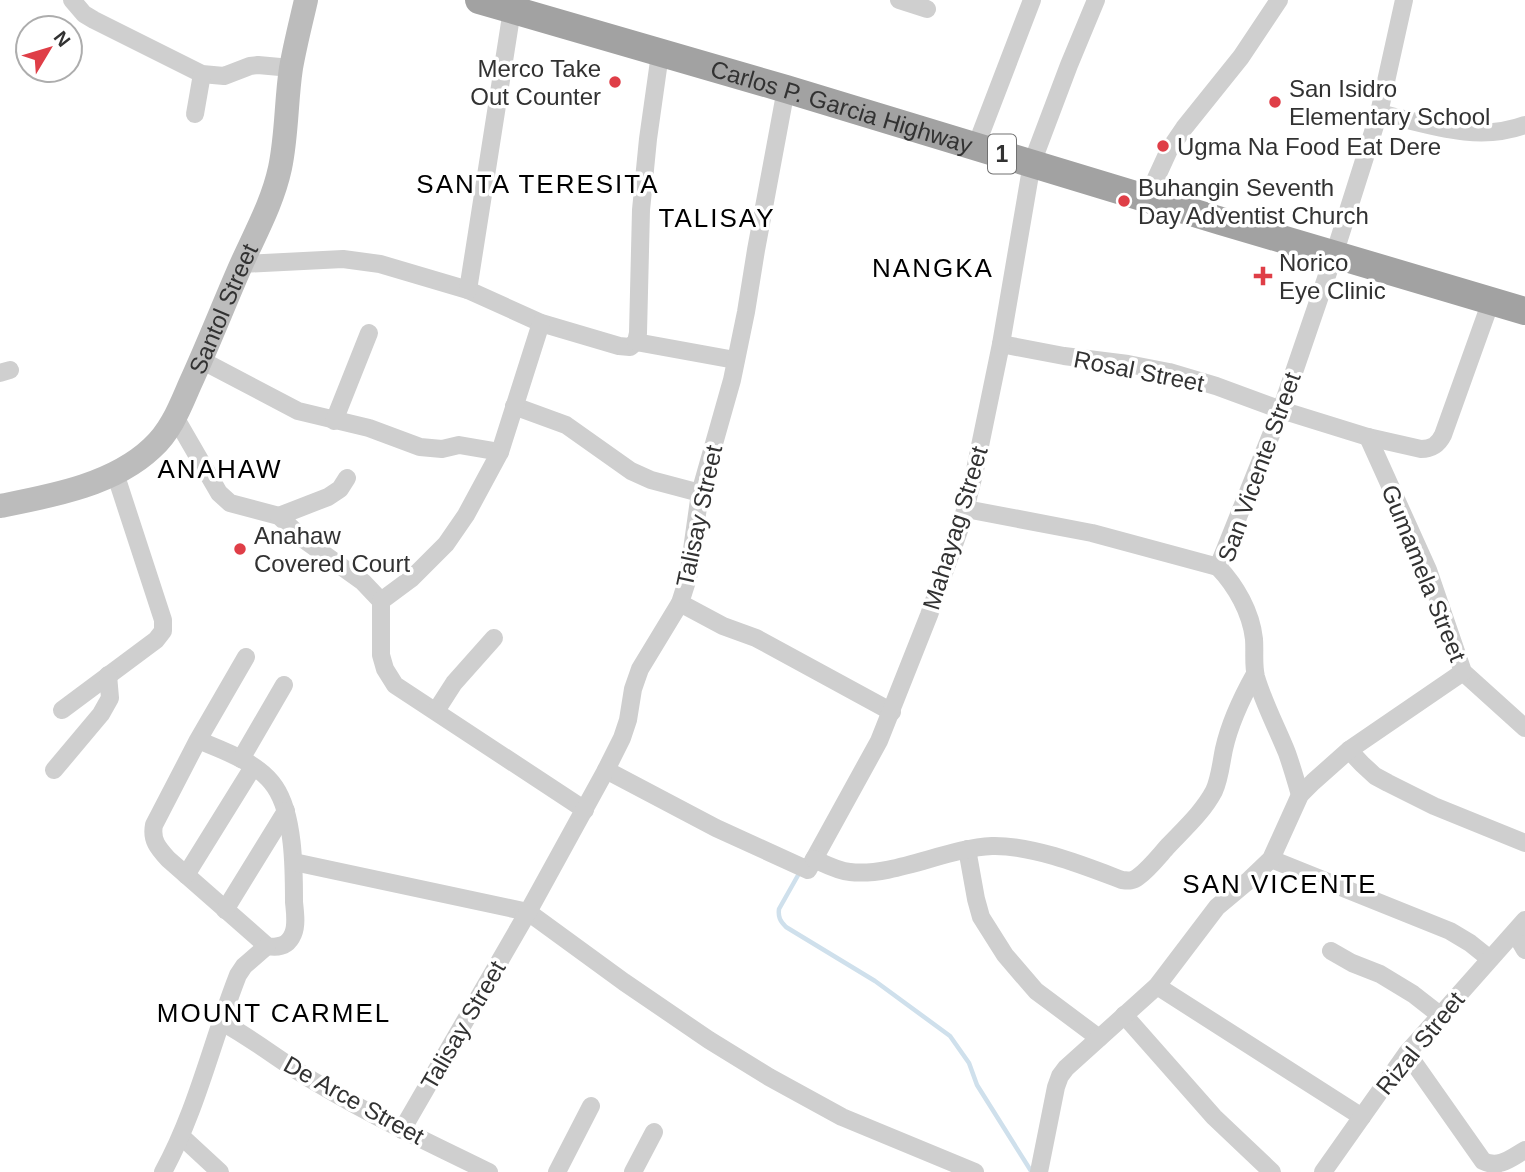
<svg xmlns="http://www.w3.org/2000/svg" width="1525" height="1172" font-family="Helvetica,sans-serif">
  <rect width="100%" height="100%" fill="#fff"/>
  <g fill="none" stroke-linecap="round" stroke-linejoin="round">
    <path stroke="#cfe0ec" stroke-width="4.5" d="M801,870L779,909C778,917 780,921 786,927L875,981L950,1036L969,1063L977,1085L1031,1171"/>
    <g stroke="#cfcfcf" stroke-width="18">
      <polyline points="72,0 84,14 94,20 202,74 224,76 250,66 258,65 291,68"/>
      <polyline points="899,0 927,9"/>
      <path d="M1379,113C1427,124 1477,143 1525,125"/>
      <polyline points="195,114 202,74"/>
      <polyline points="976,146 1032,0"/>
      <polyline points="1147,198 1169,150 1184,128 1241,57 1279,0"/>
      <polyline points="242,264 343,259 380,264 468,290 541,323 619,346 630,347 636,342 735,360"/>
      <polyline points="468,290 512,10"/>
      <polyline points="636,342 638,333 641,210 648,139 660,54"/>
      <path d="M1001,344L1064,356L1128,364L1169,372L1216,386L1281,410L1368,437L1421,449C1432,449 1438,445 1443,435L1491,301"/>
      <polyline points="201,360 298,411 369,428 420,447 442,449 459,445 500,452"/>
      <polyline points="0,373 10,370"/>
      <polyline points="514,406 566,425 631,471 651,480 700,493"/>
      <polyline points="175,417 219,493 230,503 279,516 303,539 363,582 381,601 381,655 385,669 395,685 585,810"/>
      <polyline points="334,421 369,333"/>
      <polyline points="1368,437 1428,570 1463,672 1525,728"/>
      <polyline points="966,509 1092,533 1218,567"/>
      <polyline points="279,516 328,497 340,489 347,478"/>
      <polyline points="1218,567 1281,410 1334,255 1379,113 1404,0"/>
      <path d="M1218,567C1236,586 1251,612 1254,639C1255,652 1253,665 1256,677C1264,704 1277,728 1287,753C1292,767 1296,781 1300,795"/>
      <polyline points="381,601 412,578 446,544 466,515 500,452 541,323"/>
      <polyline points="680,603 723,626 756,638 892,712"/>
      <polyline points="62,710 156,640 163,631 163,620 115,473"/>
      <polyline points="436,711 454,683 494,638"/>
      <path d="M198,740C224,751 258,762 275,787C294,815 294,869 294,902C295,912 297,925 293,934C288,946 278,948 267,946L168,859C158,848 151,840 154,825L198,740L246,657"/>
      <polyline points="1349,750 1362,764 1375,776 1388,783 1434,806 1525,843"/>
      <polyline points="241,759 284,685"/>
      <polyline points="54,770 101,714 110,698 108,675"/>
      <polyline points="606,770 716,828 808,870 879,741 929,615 962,522 975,470 1001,344 1032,163 1069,65 1096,0"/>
      <polyline points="967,849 976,899 981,917 1005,955 1036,991 1099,1038"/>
      <path d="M814,859C825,864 838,871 850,872C894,877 947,848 992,846C1033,845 1085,866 1122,880C1129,881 1133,881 1138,877C1149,869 1159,856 1168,846C1184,829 1203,812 1214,791C1220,778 1221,763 1224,749C1230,722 1241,699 1255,674"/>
      <polyline points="1271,859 1450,931 1470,943 1490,959"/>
      <polyline points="294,862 528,912 624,982 709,1040 769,1077 842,1117 975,1172"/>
      <polyline points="186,875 253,767"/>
      <polyline points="225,910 286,811"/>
      <polyline points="1515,933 1525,950"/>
      <polyline points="1331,951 1352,963 1380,974 1413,994 1440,1015"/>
      <polyline points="1157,986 1362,1117"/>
      <polyline points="1124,1015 1214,1117 1272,1172"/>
      <path d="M222,1022C255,1040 284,1064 317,1083C372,1116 431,1144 489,1172"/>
      <path d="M1407,1053L1483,1161C1499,1169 1511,1158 1525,1150"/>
      <polyline points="402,1130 528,912 606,770 622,738 628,720 633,689 640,669 680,603 688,578 700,493 732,380 746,312 756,250 786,89"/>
      <polyline points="181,1136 220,1172"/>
      <path d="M163,1172C197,1110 212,1041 238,975L244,966L267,946"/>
      <polyline points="557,1172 591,1106"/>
      <polyline points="633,1172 654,1132"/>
      <polyline points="1039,1172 1056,1087 1060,1076 1066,1068 1157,986 1217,907 1248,881 1271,859 1300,795 1313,782 1349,750 1463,672"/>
      <polyline points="1323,1172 1407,1053 1525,920"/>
    </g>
    <path stroke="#bcbcbc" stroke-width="24" id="s1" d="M0,506C51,496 113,485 152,448C171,431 180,407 190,384C207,347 222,309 238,272C253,237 272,205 280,168C287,135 286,101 291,68C295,45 301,22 306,0"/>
    <path stroke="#a2a2a2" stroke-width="28" id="s2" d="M479,0L786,89L1221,221L1525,311"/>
  </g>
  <g fill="#df3e47" stroke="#fff" stroke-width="2.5">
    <circle cx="615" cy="82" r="7"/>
    <circle cx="1275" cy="102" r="7"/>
    <circle cx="1163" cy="146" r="7"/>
    <circle cx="1124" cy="201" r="7"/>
    <path d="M1259.5 265.5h7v7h7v7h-7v7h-7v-7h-7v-7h7z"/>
    <circle cx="240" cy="549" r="7"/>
  </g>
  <g text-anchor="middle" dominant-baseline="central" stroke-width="7" stroke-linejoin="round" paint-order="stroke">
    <rect fill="#fff" stroke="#707070" stroke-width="2" x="988" y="134.5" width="28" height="39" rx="5"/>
    <g font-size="23" font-weight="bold" fill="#323232">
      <text x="1002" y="154">1</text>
    </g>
    <g font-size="24" fill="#323232" stroke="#fff" text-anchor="start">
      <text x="601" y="68" text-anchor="end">Merco Take<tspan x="601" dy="28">Out Counter</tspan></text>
      <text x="1289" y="88">San Isidro<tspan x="1289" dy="28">Elementary School</tspan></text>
      <text x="1177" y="146">Ugma Na Food Eat Dere</text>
      <text x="1138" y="187">Buhangin Seventh<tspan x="1138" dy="28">Day Adventist Church</tspan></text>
      <text x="1279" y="262">Norico<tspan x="1279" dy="28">Eye Clinic</tspan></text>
      <text x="254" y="535">Anahaw<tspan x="254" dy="28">Covered Court</tspan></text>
    </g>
    <g font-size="24" fill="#323232" stroke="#fff">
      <text stroke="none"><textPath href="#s2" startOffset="378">Carlos P. Garcia Highway</textPath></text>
      <text stroke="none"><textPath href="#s1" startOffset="322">Santol Street</textPath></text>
      <text transform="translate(1139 371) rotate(11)">Rosal Street</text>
      <text transform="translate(1259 467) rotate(-70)">San Vicente Street</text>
      <text transform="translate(699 516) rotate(-78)">Talisay Street</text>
      <text transform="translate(955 528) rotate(-73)">Mahayag Street</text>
      <text transform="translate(1424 573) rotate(68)">Gumamela Street</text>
      <text transform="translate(463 1025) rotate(-60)">Talisay Street</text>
      <text transform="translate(1420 1043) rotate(-51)">Rizal Street</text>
      <text transform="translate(354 1100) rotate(29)">De Arce Street</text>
    </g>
    <g font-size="26" letter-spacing="2" fill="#000" stroke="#fff">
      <text x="538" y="184">SANTA TERESITA</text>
      <text x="717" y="218">TALISAY</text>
      <text x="933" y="268">NANGKA</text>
      <text x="220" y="469">ANAHAW</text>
      <text x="1280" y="884">SAN VICENTE</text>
      <text x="274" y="1013">MOUNT CARMEL</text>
    </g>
  </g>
  <g transform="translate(49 49) rotate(52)"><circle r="33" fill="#ffffff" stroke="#adadad" stroke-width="2"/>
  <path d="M0-5L12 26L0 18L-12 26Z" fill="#df3e47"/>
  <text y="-10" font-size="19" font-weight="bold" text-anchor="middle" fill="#323232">N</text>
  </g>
</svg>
